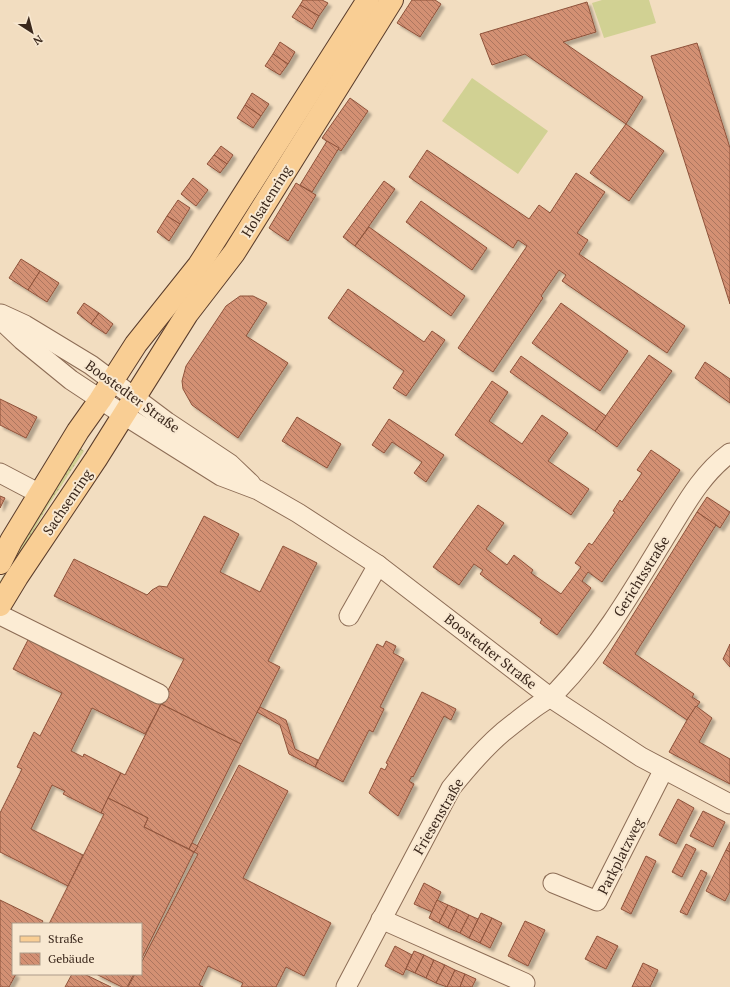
<svg xmlns="http://www.w3.org/2000/svg" width="730" height="987" font-family="'PT Serif',serif">
  <defs>
    <pattern id="grass-dots" width="8" height="8" patternUnits="userSpaceOnUse"><rect width="8" height="8" fill="#d1d193"/><path d="M2 2h.1M6 6h.1" fill="none" stroke="#b4b37e" stroke-width="1.8" stroke-linecap="round"/></pattern>
    <pattern id="building-back-hatch" width="6" height="6" patternUnits="userSpaceOnUse"><rect width="6" height="6" fill="#d39073"/><path d="M-1 5l2 2M0 0l6 6M5-1l2 2" fill="none" stroke="#ac765e"/></pattern>
    <filter id="shadow"><feDropShadow dx="3.5" dy="3.5" stdDeviation="1" flood-color="#0004"/></filter>
  </defs>
  <rect width="100%" height="100%" fill="#f2ddc0"/>
  <polygon fill="url(#grass-dots)" points="79,447 84,451 46,509 0,589 0,581 5,573"/>
  <g fill="#d1d193">
    <polygon points="602,0 649,0 656,23 604,38 592,3"/>
    <polygon points="472,78 548,131 518,174 442,121"/>
  </g>
  <g fill="url(#building-back-hatch)" stroke="#8e523a" filter="url(#shadow)">
    <polygon points="303,0 322,0 328,3 319,16 300,5"/>
    <polygon points="412,0 435,0 441,4 420,37 397,23"/>
    <polygon points="587,2 596,32 563,42 643,97 626,124 525,54 492,65 480,34"/>
    <polygon points="300,5 319,16 312,29 292,17"/>
    <polygon points="280,42 295,52 288,64 273,54"/>
    <polygon points="697,43 730,148 730,304 651,56"/>
    <polygon points="273,54 288,64 280,75 265,66"/>
    <polygon points="252,93 269,104 261,116 245,105"/>
    <polygon points="350,98 368,111 341,151 322,138"/>
    <polygon points="245,105 261,116 253,128 237,118"/>
    <polygon points="626,124 664,151 629,201 590,173"/>
    <polygon points="327,141 339,148 312,192 300,185"/>
    <polygon points="221,146 233,155 227,164 214,155"/>
    <polygon points="427,150 529,219 539,205 550,213 576,173 605,192 577,233 588,240 579,254 685,326 667,353 562,281 566,275 559,270 541,296 543,298 493,372 458,348 527,246 518,240 513,248 409,177"/>
    <polygon points="214,155 227,164 220,173 207,164"/>
    <polygon points="193,178 208,190 196,206 181,194"/>
    <polygon points="384,181 395,189 355,246 343,237"/>
    <polygon points="296,183 316,195 288,241 269,228"/>
    <polygon points="178,200 190,208 180,224 167,216"/>
    <polygon points="421,201 487,248 472,270 406,222"/>
    <polygon points="167,216 180,224 169,241 157,232"/>
    <polygon points="369,227 465,296 451,316 355,246"/>
    <polygon points="21,259 40,271 28,290 9,278"/>
    <polygon points="40,271 59,283 47,302 28,290"/>
    <polygon points="348,289 424,342 432,331 445,340 406,396 393,388 404,371 328,318"/>
    <polygon points="240,296 253,296 267,303 246,336 288,363 238,438 192,405 183,389 182,381 186,366 226,306"/>
    <polygon points="84,303 99,313 91,324 77,313"/>
    <polygon points="561,303 628,351 600,391 532,343"/>
    <polygon points="99,313 113,324 106,334 91,324"/>
    <polygon points="649,355 672,371 617,447 595,431"/>
    <polygon points="521,356 606,416 595,431 510,372"/>
    <polygon points="705,362 730,379 730,403 695,378"/>
    <polygon points="492,381 508,392 489,421 522,444 542,415 568,433 548,461 589,489 571,515 455,435"/>
    <polygon points="0,399 37,417 26,438 0,425"/>
    <polygon points="297,417 341,444 327,468 282,441"/>
    <polygon points="389,419 444,455 426,482 414,473 422,462 392,442 384,453 372,445"/>
    <polygon points="651,450 680,470 602,582 588,572 582,581 591,588 557,635 540,623 542,619 480,574 483,570 474,564 459,585 433,567 478,505 504,523 486,549 507,565 514,555 533,570 531,573 561,594 581,567 575,563 589,543 592,545 615,512 613,511 620,500 622,502 642,473 637,470"/>
    <polygon points="0,496 5,498 0,508"/>
    <polygon points="707,497 730,512 720,528 697,512"/>
    <polygon points="697,512 716,525 635,654 694,694 692,697 700,702 687,720 603,663"/>
    <polygon points="204,516 239,534 220,572 260,592 283,546 317,563 268,661 280,667 241,744 161,704 184,659 54,596 74,559 147,595 152,590 159,586 167,587"/>
    <polygon points="29,638 161,704 145,734 92,708 71,751 83,757 84,754 121,773 101,813 63,794 65,791 52,785 31,829 83,855 68,886 0,852 0,813 22,769 17,767 34,732 40,736 62,693 13,669"/>
    <polygon points="386,641 396,646 393,653 404,659 380,707 384,709 373,732 369,730 343,782 315,767 377,644 383,647"/>
    <polygon points="730,644 730,667 723,659"/>
    <polygon points="422,692 456,709 451,720 444,716 413,777 412,776 409,781 414,784 398,816 369,793 381,768 385,770 388,764 386,763"/>
    <polygon points="161,704 241,744 189,849 144,827 148,818 108,798 121,773 125,775"/>
    <polygon points="696,706 712,718 699,742 730,759 730,784 669,752 687,720"/>
    <polygon points="260,707 286,720 295,749 318,760 315,767 289,754 280,725 257,712"/>
    <polygon points="239,765 288,791 243,878 331,923 304,976 286,967 276,987 241,987 243,983 208,966 199,985 203,987 128,987 135,974 141,974 141,963 198,854 194,852"/>
    <polygon points="108,798 148,818 144,827 194,852 141,960 141,924 49,924 104,814 101,813"/>
    <polygon points="678,799 694,808 676,844 659,835"/>
    <polygon points="703,811 725,822 713,847 690,836"/>
    <polygon points="730,842 730,852 726,850"/>
    <polygon points="192,843 198,846 194,852 189,849"/>
    <polygon points="686,844 696,849 682,877 672,872"/>
    <polygon points="726,850 730,852 730,891 725,901 706,891"/>
    <polygon points="646,856 656,861 631,914 621,909"/>
    <polygon points="701,870 707,873 687,915 680,912"/>
    <polygon points="424,883 441,892 432,912 414,904"/>
    <polygon points="0,900 43,921 41,924 13,924 13,974 16,974 9,987 0,987"/>
    <polygon points="437,900 448,905 439,923 429,918"/>
    <polygon points="448,905 457,909 448,928 439,923"/>
    <polygon points="457,909 469,915 460,933 448,928"/>
    <polygon points="481,913 492,918 480,943 469,938"/>
    <polygon points="469,915 478,919 469,938 460,933"/>
    <polygon points="492,918 502,923 490,948 480,943"/>
    <polygon points="525,921 545,930 528,966 508,956"/>
    <polygon points="597,936 618,946 606,969 585,959"/>
    <polygon points="395,946 412,955 403,975 385,966"/>
    <polygon points="414,951 424,955 415,973 406,969"/>
    <polygon points="424,955 434,960 426,978 415,973"/>
    <polygon points="434,960 445,965 436,983 426,978"/>
    <polygon points="643,963 658,970 650,987 632,987"/>
    <polygon points="445,965 455,970 447,987 436,983"/>
    <polygon points="455,970 465,974 460,987 447,987"/>
    <polygon points="72,974 84,974 111,987 65,987"/>
    <polygon points="96,974 134,974 127,987 122,987"/>
    <polygon points="465,974 476,979 472,987 460,987"/>
  </g>
  <g fill="none" stroke-linecap="round" stroke-linejoin="round">
    <defs>
      <g id="minor">
        <polyline points="1,314 25,325 91,365 167,422 230,464 251,484"/>
        <polyline points="0,319 22,340 71,380 124,415 221,476 258,490 298,513 378,565 551,698 641,757 730,804"/>
        <polyline points="0,473 40,494"/>
        <polyline points="0,615 159,694"/>
        <polyline points="349,616 378,565"/>
        <polyline points="553,883 597,901 664,769"/>
        <polyline points="381,919 525,983"/>
        <path d="M346,987L451,788C467,768 483,749 503,732C513,724 523,716 534,708C542,702 551,698 558,690C601,645 632,592 664,539C683,509 700,475 730,453"/>
      </g>
      <g id="major">
        <polyline points="0,563 11,541 78,431 100,400 136,344 199,265 368,0"/>
        <polyline points="0,605 17,577 96,459 187,314 234,253 392,0"/>
      </g>
    </defs>
    <use href="#minor" stroke="#8d6d56" stroke-width="21"/>
    <use href="#major" stroke="#5a3c2b" stroke-width="24"/>
    <use href="#minor" stroke="#fcecd4" stroke-width="19"/>
    <use href="#major" stroke="#f9ce94" stroke-width="22"/>
  </g>
  <g text-anchor="middle" dominant-baseline="central" stroke-width="4" stroke-linejoin="round" paint-order="stroke">
    <g font-size="14" fill="#3b281c" stroke="#f8e8d1">
      <text transform="translate(266 201) rotate(-58)">Holsatenring</text>
      <text transform="translate(133 396) rotate(36)">Boostedter Straße</text>
      <text transform="translate(67 502) rotate(-56)">Sachsenring</text>
      <text transform="translate(641 576) rotate(-58)">Gerichtsstraße</text>
      <text transform="translate(491 651) rotate(38)">Boostedter Straße</text>
      <text transform="translate(438 816) rotate(-60)">Friesenstraße</text>
      <text transform="translate(620 856) rotate(-63)">Parkplatzweg</text>
    </g>
  </g>
  <rect x="12" y="923" width="130" height="52" fill="#f8e8d1" stroke="#ac9b89"/>
  <rect x="20" y="936" width="20" height="6" fill="#f9ce94" stroke="#ac9b89"/>
  <text x="48" y="943" font-size="12" fill="#3b281c">Straße</text>
  <rect x="20" y="953" width="20" height="12" fill="url(#building-back-hatch)" stroke="#ac9b89"/>
  <text x="48" y="963" font-size="12" fill="#3b281c">Gebäude</text>
  <g transform="translate(32 32) rotate(144)" stroke="#f8e8d1" stroke-width="3" paint-order="stroke">
  <path d="M0-3L7 15L0 10L-7 15Z" fill="#3b281c"/>
  <text y="-6" font-size="11" font-weight="bold" text-anchor="middle" fill="#3b281c">N</text>
  </g>
</svg>
